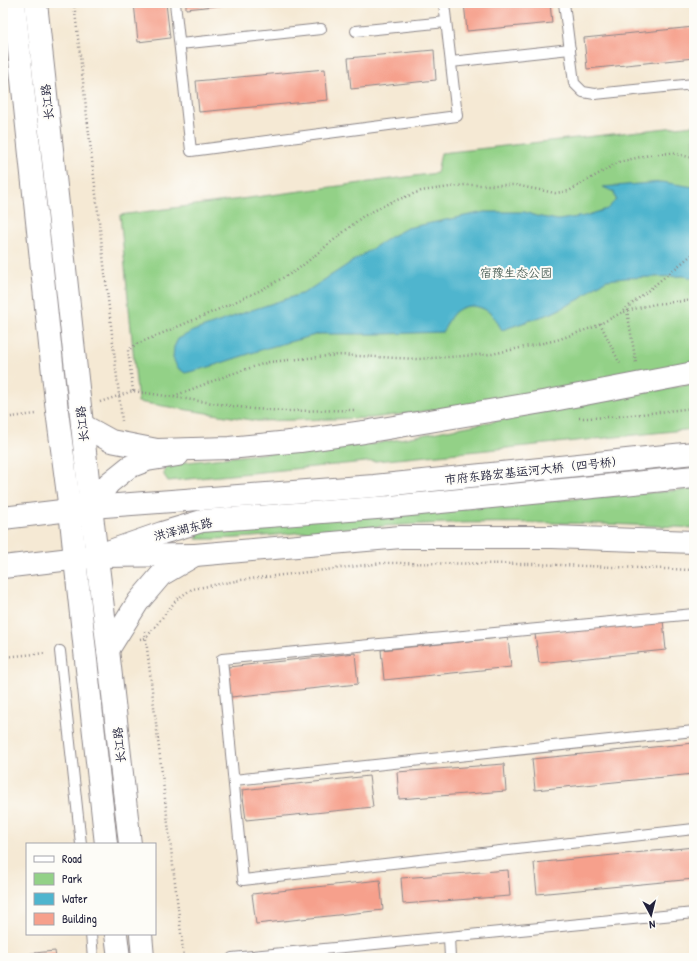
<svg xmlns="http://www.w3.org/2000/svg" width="697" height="961" font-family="'Patrick Hand','LXGW WenKai TC',sans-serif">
  <rect width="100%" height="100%" fill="#fdfcf7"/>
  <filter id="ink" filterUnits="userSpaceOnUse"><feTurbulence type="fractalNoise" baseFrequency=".025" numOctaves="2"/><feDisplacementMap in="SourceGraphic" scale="8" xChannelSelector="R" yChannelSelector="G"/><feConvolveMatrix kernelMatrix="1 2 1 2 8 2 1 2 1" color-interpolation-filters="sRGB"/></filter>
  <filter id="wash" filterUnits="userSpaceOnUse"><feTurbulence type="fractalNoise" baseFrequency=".012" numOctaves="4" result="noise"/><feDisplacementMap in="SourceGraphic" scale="16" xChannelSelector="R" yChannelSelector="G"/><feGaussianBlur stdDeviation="0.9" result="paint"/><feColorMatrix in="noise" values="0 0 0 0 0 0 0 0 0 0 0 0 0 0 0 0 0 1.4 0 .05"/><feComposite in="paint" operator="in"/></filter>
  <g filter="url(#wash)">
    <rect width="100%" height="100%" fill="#f5e9d4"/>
    <g fill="#93d187" stroke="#5a7a61">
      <polygon points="694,125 694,364 549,395 372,418 257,421 138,402 120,215 437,173 441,153"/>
      <polygon points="694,383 694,429 438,455 168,481 164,475 164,469 171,464 301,449 374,444"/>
      <path d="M694,489V528C613,523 531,522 449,523C417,524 385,526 353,528C301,531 249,540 196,539L202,527L490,506Z"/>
    </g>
    <path fill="#4fb5ce" stroke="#386c84" d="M662,182L694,187V278L683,276L625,278L607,280L596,286L580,299L552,313L502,330C499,326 497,320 493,316C483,305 466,302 454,313C449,318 446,326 443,332L384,334H319L267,348L209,367L185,373L177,367L173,358L174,347L178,339L193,331L252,310L304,293L390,237L407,228L484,212H525L536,216L558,220L585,216L607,209L616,200L614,192L603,187Z"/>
    <g id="blocks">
      <g fill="#f6a08c">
        <polygon points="134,3 166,3 170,38 138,42"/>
        <polygon points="186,3 234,3 234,4 186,9"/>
        <polygon points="464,3 550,3 552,23 467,31"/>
        <polygon points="694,27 694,58 587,69 584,38"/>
        <polygon points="434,50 436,80 351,89 348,58"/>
        <polygon points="325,69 328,100 199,112 196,81"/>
        <polygon points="663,620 666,650 539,663 535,634"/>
        <polygon points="508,637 511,667 384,680 381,650"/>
        <polygon points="355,653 358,684 231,697 228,667"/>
        <polygon points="694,743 694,774 535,790 532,759"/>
        <polygon points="504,764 506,791 399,799 397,772"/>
        <polygon points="369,776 373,807 246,820 242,790"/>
        <polygon points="694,847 694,879 537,894 534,863"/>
        <polygon points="508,870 510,896 403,904 401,878"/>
        <polygon points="380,880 383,910 256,924 252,894"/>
        <polygon points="55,951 56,958 3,958 3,956"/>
      </g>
    </g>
  </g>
  <g filter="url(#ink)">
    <use href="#blocks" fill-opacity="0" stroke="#8c8688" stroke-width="1"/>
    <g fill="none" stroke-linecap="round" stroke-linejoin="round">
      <defs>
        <g id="lane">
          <polyline points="175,3 191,151 457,116 444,3"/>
          <polyline points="564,3 574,83 583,92 595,94 694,84"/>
          <polyline points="356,31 446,22"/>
          <polyline points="180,44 321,29"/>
          <polyline points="451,62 570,49"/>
          <polyline points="694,614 222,659 243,880 694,829"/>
          <polyline points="60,651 81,844"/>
          <polyline points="234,780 694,731"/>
          <polyline points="91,934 93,958"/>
          <polyline points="449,937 450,958"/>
          <polyline points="232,958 694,913"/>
        </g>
        <g id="secondary">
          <polyline points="14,3 57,411 70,510 75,559 106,844"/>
          <polyline points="36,3 91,507 108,650 130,844"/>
          <polyline points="91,507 109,483 129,467 147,460 178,455"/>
          <polyline points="100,556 195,555"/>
          <polyline points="116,934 119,958"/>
          <polyline points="141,934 143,958"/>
        </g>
        <g id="primary">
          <polyline points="82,425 111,441 157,450 229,448 300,441 364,432 548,401 694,373"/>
          <polyline points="3,518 70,510 91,507 374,486 694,453"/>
          <polyline points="3,567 96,556 162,533 202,521 390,507 694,477"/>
          <polyline points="108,650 138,602 161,575 195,555 401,537 552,537 694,542"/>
        </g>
      </defs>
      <use href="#lane" stroke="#8c8688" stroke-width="12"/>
      <use href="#secondary" stroke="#8c8688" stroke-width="24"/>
      <use href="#primary" stroke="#8c8688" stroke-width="24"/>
      <g stroke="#8c8688" stroke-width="2.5" stroke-dasharray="1 3" stroke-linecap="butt">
        <polyline points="74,3 122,421"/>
        <polyline points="627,310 636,363"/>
        <polyline points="623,311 694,253"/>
        <polyline points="600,323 621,366"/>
        <polyline points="133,391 128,350 137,344 217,310 259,291 297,270 362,217 389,203 421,191 465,185 515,185 555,193 569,191 619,162 649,155 671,153 694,158"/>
        <polyline points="174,396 231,374 269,362 338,355 418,359 492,354 557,340 594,327 621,313 634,309 655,304 694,300"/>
        <polyline points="100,402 133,391 252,409 286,411 356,410"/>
        <polyline points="3,418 36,414"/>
        <path d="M579,418C617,418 656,412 694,408"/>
        <polyline points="145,631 184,958"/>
        <polyline points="140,639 146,638 177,599 192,589 241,580 383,563 533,564 694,570"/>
        <polyline points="3,657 46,653"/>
      </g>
      <use href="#lane" stroke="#fff" stroke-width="10"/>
      <use href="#secondary" stroke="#fff" stroke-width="22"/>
      <use href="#primary" stroke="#fff" stroke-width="22"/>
    </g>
  </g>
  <g text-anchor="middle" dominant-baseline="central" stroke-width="4" stroke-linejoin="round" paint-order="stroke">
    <g font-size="12" fill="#22223b" stroke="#fdfcf7">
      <text transform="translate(47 102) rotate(-96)">长江路</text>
      <text transform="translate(82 424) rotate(-96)">长江路</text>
      <text transform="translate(534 470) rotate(-6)">市府东路宏基运河大桥（四号桥）</text>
      <text transform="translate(183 529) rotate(-14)">洪泽湖东路</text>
      <text transform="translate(119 745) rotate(-96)">长江路</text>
    </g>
    <g font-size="12" fill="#4a5f56" stroke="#fdfcf7">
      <text x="516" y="272">宿豫生态公园</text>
    </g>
  </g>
  <rect width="697" height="961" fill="none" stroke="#fdfcf7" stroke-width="16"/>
  <rect x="26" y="843" width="130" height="92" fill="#fdfcf7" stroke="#a5a5ac"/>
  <rect x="34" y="856" width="20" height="6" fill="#ffffff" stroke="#a5a5ac"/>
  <text x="62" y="863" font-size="12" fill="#22223b">Road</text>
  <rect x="34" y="873" width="20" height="12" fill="#93d187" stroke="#a5a5ac"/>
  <text x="62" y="883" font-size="12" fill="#22223b">Park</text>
  <rect x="34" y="893" width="20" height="12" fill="#4fb5ce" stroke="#a5a5ac"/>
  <text x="62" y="903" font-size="12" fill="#22223b">Water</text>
  <rect x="34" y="913" width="20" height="12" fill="#f6a08c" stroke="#a5a5ac"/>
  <text x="62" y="923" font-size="12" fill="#22223b">Building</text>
  <g transform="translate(651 915) rotate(173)" stroke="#fdfcf7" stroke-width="3" paint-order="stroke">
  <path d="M0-3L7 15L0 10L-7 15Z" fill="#22223b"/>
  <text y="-6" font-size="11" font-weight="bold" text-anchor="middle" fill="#22223b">N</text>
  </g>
</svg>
